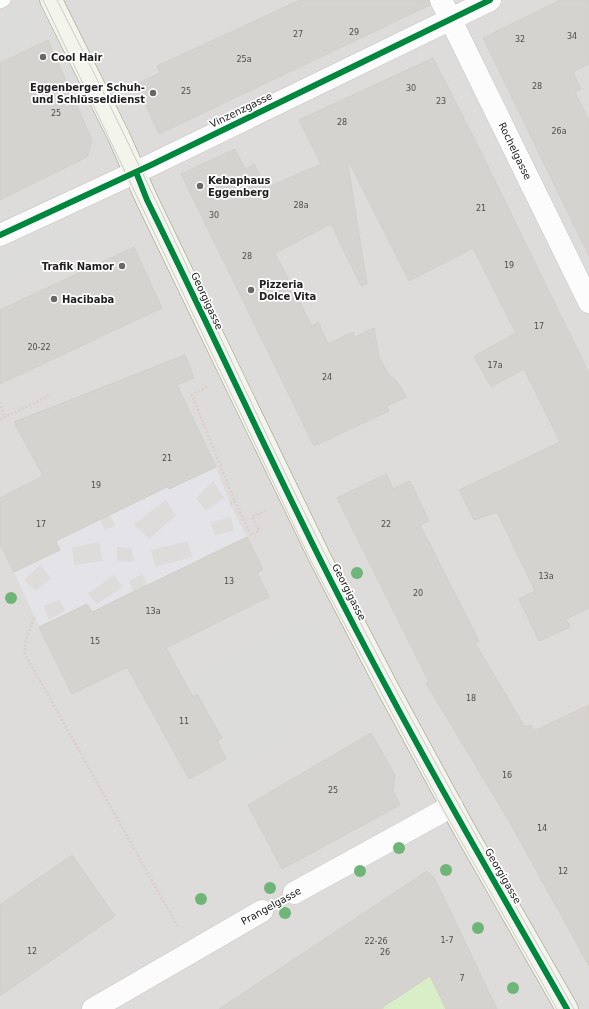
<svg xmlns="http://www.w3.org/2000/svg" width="589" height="1009" font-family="'DejaVu Sans',sans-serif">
  <rect width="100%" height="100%" fill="#eeede9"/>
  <rect fill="#dddcda" x="0" y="0" width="589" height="1009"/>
  <g fill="#dcdcda">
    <polygon points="20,7 39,44 0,63 0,17"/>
    <polygon points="62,225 89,241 0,283 0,254"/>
    <polygon points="311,613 353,699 236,766 197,694 200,673"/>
  </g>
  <polygon fill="#d8eec6" points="430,976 446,1009 380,1009"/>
  <path fill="#e4e3e8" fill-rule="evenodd" d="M216,467L230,504L247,537L203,557L207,566L173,583L168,575L147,585L142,574L129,581L133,591L92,612L87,604L39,627L14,572L59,550L56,541L100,519L105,530L115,525L110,515L134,503L164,480L169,489ZM213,481L224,498L206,511L196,498ZM166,500L176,515L149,539L134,524ZM231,517L234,531L214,535L211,522ZM188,541L192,557L155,567L151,550ZM99,542L103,561L74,565L72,548ZM117,547L131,548L134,562L117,561ZM40,565L51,578L36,591L24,580ZM114,575L123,587L97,604L87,594ZM59,600L65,610L49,620L44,606Z"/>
  <g fill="#d5d3d0" stroke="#d2cfca">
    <polygon points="300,0 429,0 430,5 159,134 136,84 160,73 157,66"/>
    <polygon points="560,0 589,0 589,64 573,72 581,89 575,92 589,121 589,256 483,38"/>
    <polygon points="48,40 92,140 87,157 0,200 0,63"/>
    <polygon points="433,58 481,152 589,373 589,608 566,619 570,627 539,641 519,599 535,591 497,512 474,520 459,490 560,442 524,369 491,387 474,356 516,333 473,248 409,281 347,158 367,284 361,286 331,224 275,253 312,326 318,322 328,344 353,332 355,337 374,328 379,357 390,377 395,379 407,397 387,406 389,411 314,446 181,174 235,149 245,169 254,164 266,188 321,164 299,120"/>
    <polygon points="134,247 162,308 0,384 0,310"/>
    <polygon points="185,355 194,378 177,385 216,467 169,489 167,487 56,541 60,550 14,572 0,544 0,498 43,476 14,422"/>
    <polygon points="386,474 393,489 410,481 429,521 420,525 479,641 475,643 525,727 531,725 534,731 589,705 589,966 509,821 426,683 429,682 337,498"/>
    <polygon points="247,537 263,569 257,573 269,597 166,648 193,697 197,694 222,738 217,741 226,759 189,779 127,667 72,694 39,627 87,604 92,612"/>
    <polygon points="371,733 395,775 393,791 400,805 282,869 248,805"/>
    <polygon points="72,855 115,916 0,996 0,905"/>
    <polygon points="427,871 435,879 497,1009 446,1009 430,976 380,1009 219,1009"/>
  </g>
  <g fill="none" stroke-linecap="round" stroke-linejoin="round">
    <defs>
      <polyline id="service" points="0,2 4,0"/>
      <g id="minor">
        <polyline points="441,0 589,302"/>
        <polyline points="0,235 151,165 490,0"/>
        <polyline points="294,893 452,806"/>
        <polyline points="93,1009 262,911"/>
      </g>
      <polyline id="secondary" points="51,0 119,137 147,200 319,556 387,687 464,829 567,1009"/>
    </defs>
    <use href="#service" stroke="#c7c6c5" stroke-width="14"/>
    <use href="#minor" stroke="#c7c6c5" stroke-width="23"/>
    <use href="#secondary" stroke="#95997f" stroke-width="23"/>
    <g stroke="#dcceca" stroke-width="2.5" stroke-dasharray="2 2" stroke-linecap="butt">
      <polyline points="207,387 192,395 235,502"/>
      <polyline points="0,402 4,416"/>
      <polyline points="0,419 49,396"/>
      <polyline points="230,504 235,502 251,535 259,531 252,517 267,510"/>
      <polyline points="34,618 25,642 25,654 178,927"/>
      <polyline points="382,1007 383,1009"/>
    </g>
    <use href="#service" stroke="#fcfcfc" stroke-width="13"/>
    <use href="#minor" stroke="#fcfcfc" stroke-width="22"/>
    <use href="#secondary" stroke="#f3f4ec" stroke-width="22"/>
    <g stroke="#cbcbca" stroke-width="1">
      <polyline points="43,0 310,559 444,811 557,1009"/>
      <path d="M57,0C151,182 233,371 325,554C403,709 489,859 574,1009"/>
    </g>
    <defs>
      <g id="cycleway">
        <path d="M136,172L147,200C205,318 260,438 318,555C395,710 481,859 567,1009"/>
        <polyline points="0,235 151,165 490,0"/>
      </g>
    </defs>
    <use href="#cycleway" stroke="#fff" stroke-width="8"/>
    <use href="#cycleway" stroke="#00873e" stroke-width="6"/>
  </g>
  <g fill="#6eb577">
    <circle cx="357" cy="573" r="6"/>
    <circle cx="11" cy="598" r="6"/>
    <circle cx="399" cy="848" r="6"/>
    <circle cx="446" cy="870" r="6"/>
    <circle cx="360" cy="871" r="6"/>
    <circle cx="270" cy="888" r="6"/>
    <circle cx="201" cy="899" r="6"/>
    <circle cx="285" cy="913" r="6"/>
    <circle cx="478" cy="928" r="6"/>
    <circle cx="513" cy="988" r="6"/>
  </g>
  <g fill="#686866" stroke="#fff" stroke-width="1.5">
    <circle cx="43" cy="57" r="4"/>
    <circle cx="153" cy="93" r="4"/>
    <circle cx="200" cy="186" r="4"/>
    <circle cx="122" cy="266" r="4"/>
    <circle cx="251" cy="290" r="4"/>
    <circle cx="54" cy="299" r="4"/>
  </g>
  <g text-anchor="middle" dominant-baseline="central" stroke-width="3.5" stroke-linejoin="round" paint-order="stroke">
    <g font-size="8" fill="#4d4d4c">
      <text x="354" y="32">29</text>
      <text x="298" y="34">27</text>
      <text x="572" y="36">34</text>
      <text x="520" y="39">32</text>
      <text x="244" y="59">25a</text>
      <text x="537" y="86">28</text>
      <text x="411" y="88">30</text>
      <text x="186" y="91">25</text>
      <text x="441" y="101">23</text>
      <text x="56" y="113">25</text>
      <text x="342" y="122">28</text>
      <text x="559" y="131">26a</text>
      <text x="301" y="205">28a</text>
      <text x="481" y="208">21</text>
      <text x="214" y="215">30</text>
      <text x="247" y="256">28</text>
      <text x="509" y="265">19</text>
      <text x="539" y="326">17</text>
      <text x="39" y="347">20-22</text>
      <text x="495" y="365">17a</text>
      <text x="327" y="377">24</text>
      <text x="167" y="458">21</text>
      <text x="96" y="485">19</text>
      <text x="41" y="524">17</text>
      <text x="386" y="524">22</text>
      <text x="546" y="576">13a</text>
      <text x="229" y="581">13</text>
      <text x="418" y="593">20</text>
      <text x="153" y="611">13a</text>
      <text x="95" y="641">15</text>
      <text x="471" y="698">18</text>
      <text x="184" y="721">11</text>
      <text x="507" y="775">16</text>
      <text x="333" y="790">25</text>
      <text x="542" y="828">14</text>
      <text x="563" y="871">12</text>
      <text x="447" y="940">1-7</text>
      <text x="376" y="941">22-26</text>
      <text x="32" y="951">12</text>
      <text x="385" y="952">26</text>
      <text x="462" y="978">7</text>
    </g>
    <g font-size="10" font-weight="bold" fill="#202020" stroke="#fff" text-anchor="start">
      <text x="51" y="57">Cool Hair</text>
      <text x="145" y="87" text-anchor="end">Eggenberger Schuh-<tspan x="145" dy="12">und Schlüsseldienst</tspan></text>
      <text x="208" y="180">Kebaphaus<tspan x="208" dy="12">Eggenberg</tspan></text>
      <text x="114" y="266" text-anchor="end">Trafik Namor</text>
      <text x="259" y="284">Pizzeria<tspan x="259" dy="12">Dolce Vita</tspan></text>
      <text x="62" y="299">Hacibaba</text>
    </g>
    <g font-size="10" fill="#202020" stroke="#fff">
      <text transform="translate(241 110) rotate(-26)">Vinzenzgasse</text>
      <text transform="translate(515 151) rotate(64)">Rochelgasse</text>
      <text transform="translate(207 301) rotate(65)">Georgigasse</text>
      <text transform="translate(349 592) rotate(63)">Georgigasse</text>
      <text transform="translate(503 876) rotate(60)">Georgigasse</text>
      <text transform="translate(271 906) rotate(-29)">Prangelgasse</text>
    </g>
  </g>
</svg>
